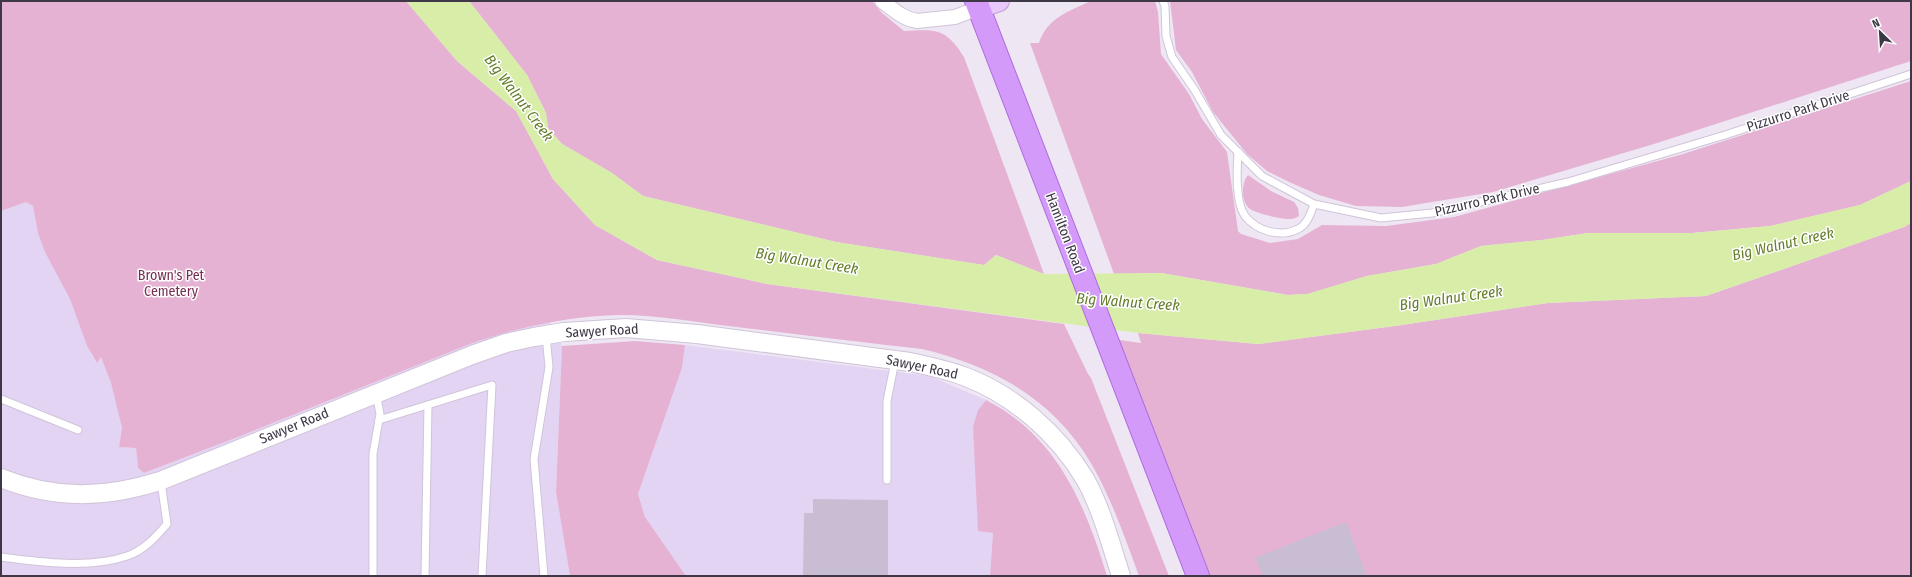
<svg xmlns="http://www.w3.org/2000/svg" width="1912" height="577" font-family="'Fira Sans Condensed',sans-serif">
  <rect width="100%" height="100%" fill="#eee7f3"/>
  <g fill="#e3d4f4">
    <polygon points="26,202 33,206 38,233 70,299 87,346 96,363 101,357 111,383 122,428 119,447 136,448 138,468 144,473 238,437 470,344 501,333 550,322 562,346 556,492 570,576 1,576 1,211"/>
    <polygon points="685,345 930,376 986,400 978,410 978,530 993,533 990,576 686,576 645,517 638,494 682,368"/>
  </g>
  <g fill="#e5b2d4">
    <path d="M1,1H406L457,61L516,111L553,179L595,225L657,260L767,284L1064,324L1088,374L1091,378L1169,576H1139C1125,538 1112,500 1092,465C1054,399 993,366 922,349C858,342 793,334 729,326C693,322 658,315 621,315C569,316 518,327 470,344L238,437L144,473L138,468L136,448L119,447L122,428L111,383L101,357L97,363L87,346L70,299L45,252L38,233L33,206L26,202L1,211Z"/>
    <path d="M469,1H872L882,13L904,31C936,29 946,28 964,57L1044,274L996,255L984,265L836,242L643,196L612,173L562,144L548,128L546,113L527,75Z"/>
    <path d="M1091,1H1155L1158,12L1161,54L1189,94L1202,119L1227,152L1238,231L1241,234L1270,243L1298,239L1322,225L1386,226L1454,217L1683,154L1911,81V181L1860,205L1770,226L1692,233H1588L1542,240L1481,246L1436,264L1367,276L1308,294L1288,295L1161,273L1114,274L1030,43H1039C1047,18 1069,11 1091,1Z"/>
    <polygon points="1170,1 1911,1 1911,61 1654,144 1493,192 1402,207 1356,206 1319,195 1289,182 1267,171 1247,154 1213,112 1192,72 1176,50"/>
    <path d="M1248,175L1271,191L1294,202L1298,208L1299,216C1296,218 1294,219 1290,219C1284,220 1255,213 1250,209C1241,202 1241,183 1248,175Z"/>
    <polygon points="1911,223 1911,576 1198,576 1106,338 1141,343 1138,333 1258,344 1402,325 1548,303 1706,296 1904,227"/>
    <polygon points="635,341 685,345 682,368 638,494 645,517 686,576 570,576 556,492 562,346"/>
    <path d="M986,400C1057,436 1085,504 1107,576H990L993,533L978,531L973,427L978,410Z"/>
  </g>
  <polygon fill="#d8eda7" points="406,1 469,1 527,75 546,113 548,128 562,144 612,173 643,196 836,242 984,265 996,255 1044,274 1161,273 1288,295 1307,294 1367,276 1436,264 1481,246 1542,240 1588,233 1692,233 1770,226 1860,205 1911,181 1911,223 1904,227 1706,296 1548,303 1402,325 1258,344 1138,333 767,284 657,260 595,225 553,179 516,111 457,61"/>
  <g fill="#c9bdd4">
    <polygon points="813,499 888,500 888,576 803,576 804,513 813,513"/>
    <polygon points="1346,522 1367,576 1263,576 1255,558"/>
  </g>
  <g fill="none" stroke-linecap="round" stroke-linejoin="round">
    <defs>
      <g id="service">
        <polyline points="1163,1 1165,6 1166,36 1172,57 1194,89 1221,135 1262,176 1314,204 1381,218 1432,213 1568,182 1725,135 1911,74"/>
        <path d="M1238,152C1237,169 1235,202 1245,216C1257,231 1280,238 1298,229C1307,225 1311,213 1314,204"/>
        <polyline points="1,399 78,430"/>
        <polyline points="379,420 492,385 482,576"/>
        <polyline points="887,480 887,401 895,361"/>
        <path d="M1,557C39,562 90,569 127,556C143,551 156,537 167,524L161,482"/>
        <polyline points="373,576 373,454 380,414 376,393"/>
        <polyline points="425,576 428,405"/>
        <polyline points="544,576 534,459 549,367 546,336"/>
      </g>
      <path id="minor" d="M882,1C893,9 903,19 917,21L955,17L979,8"/>
      <path id="tertiary" d="M1,478C55,500 106,498 160,481L472,355L506,343L534,337L564,332L626,328L697,334L910,362C929,366 948,370 966,377C1015,396 1058,434 1085,479C1101,507 1111,545 1121,576"/>
      <polyline id="secondary" points="979,8 999,1"/>
      <polyline id="primary" points="976,1 1198,576"/>
    </defs>
    <use href="#service" stroke="#d0c4d9" stroke-width="9"/>
    <use href="#minor" stroke="#d0c4d9" stroke-width="16"/>
    <use href="#tertiary" stroke="#d0c4d9" stroke-width="20"/>
    <use href="#secondary" stroke="#c4a0d9" stroke-width="22"/>
    <use href="#primary" stroke="#ae6bde" stroke-width="24"/>
    <use href="#service" stroke="#fff" stroke-width="7"/>
    <use href="#minor" stroke="#fff" stroke-width="14"/>
    <use href="#tertiary" stroke="#fff" stroke-width="18"/>
    <use href="#secondary" stroke="#eac8fc" stroke-width="20"/>
    <use href="#primary" stroke="#d49af9" stroke-width="22"/>
  </g>
  <g text-anchor="middle" dominant-baseline="central" stroke-width="3" stroke-linejoin="round" paint-order="stroke">
    <g font-size="14" fill="#3e3746" stroke="#fff">
      <text transform="translate(1798 111) rotate(-18)">Pizzurro Park Drive</text>
      <text transform="translate(1487 200) rotate(-13)">Pizzurro Park Drive</text>
      <text transform="translate(1065 233) rotate(69)">Hamilton Road</text>
      <text transform="translate(602 331) rotate(-3)">Sawyer Road</text>
      <text transform="translate(922 367) rotate(12)">Sawyer Road</text>
      <text transform="translate(294 426) rotate(-22)">Sawyer Road</text>
    </g>
    <g font-size="14" fill="#752d50" stroke="#fff">
      <text x="171" y="275">Brown's Pet<tspan x="171" dy="16">Cemetery</tspan></text>
    </g>
    <g font-size="15" font-style="italic" fill="#647e2a" stroke="#fff">
      <text transform="translate(519 98) rotate(53)">Big Walnut Creek</text>
      <text transform="translate(1783 244) rotate(-13)">Big Walnut Creek</text>
      <text transform="translate(807 261) rotate(9)">Big Walnut Creek</text>
      <text transform="translate(1451 298) rotate(-8)">Big Walnut Creek</text>
      <text transform="translate(1128 302) rotate(4)">Big Walnut Creek</text>
    </g>
  </g>
  <rect width="1912" height="577" fill="none" stroke="#3e3746" stroke-width="4"/>
  <g transform="translate(1880 32) rotate(335)" stroke="#ffffff" stroke-width="3" paint-order="stroke">
  <path d="M0-3L7 15L0 10L-7 15Z" fill="#3e3746"/>
  <text y="-6" font-size="11" font-weight="bold" text-anchor="middle" fill="#3e3746">N</text>
  </g>
</svg>
